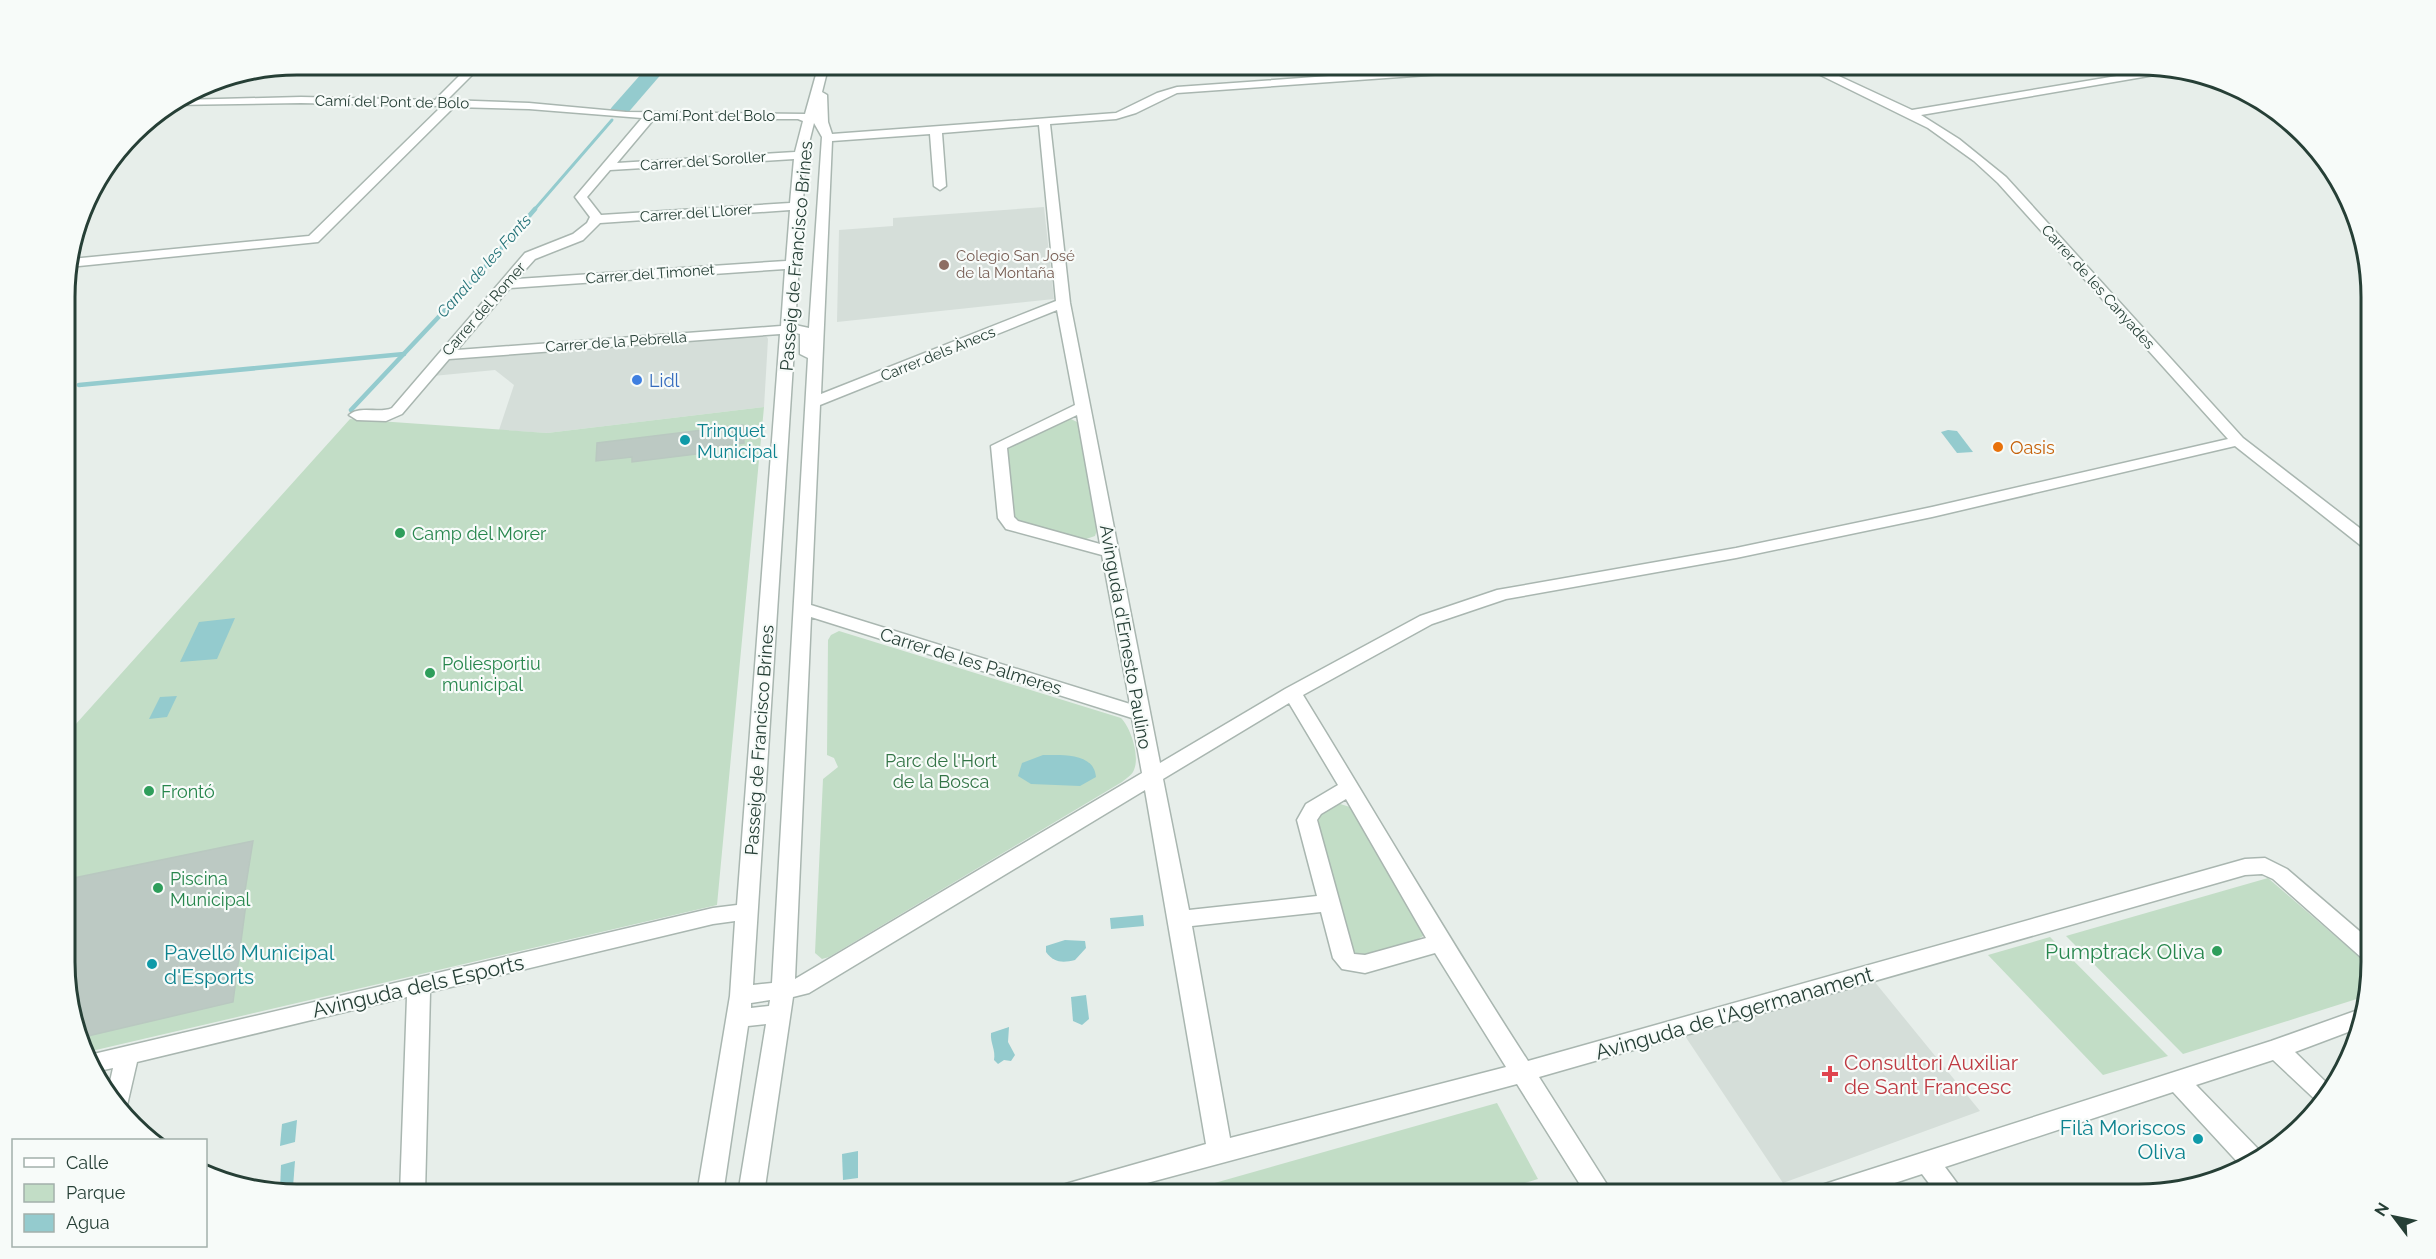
<svg xmlns="http://www.w3.org/2000/svg" width="2436" height="1259" font-family="Raleway,sans-serif">
  <rect width="100%" height="100%" fill="#e7eeea"/>
  <g fill="#d5ded9">
    <polygon points="1044,207 1054,299 837,322 839,230 893,226 893,218"/>
    <polygon points="757,335 767,337 768,339 764,407 547,433 499,430 514,385 495,370 433,376 450,359"/>
    <polygon points="1874,981 1980,1111 1783,1183 1685,1036"/>
  </g>
  <g fill="#c2ddc6">
    <polygon points="764,407 717,905 83,1053 67,993 66,735 350,419 547,433"/>
    <polygon points="1071,419 1079,423 1097,530 1095,536 1086,539 1013,520 1004,446 1063,420"/>
    <path d="M839,631L1121,718C1131,728 1141,758 1133,772C1131,775 1126,779 1122,782L829,957L822,959L815,953L823,779L838,767L834,758L827,755L828,640L831,635Z"/>
    <path d="M1337,803L1350,807L1423,932V936C1407,947 1375,957 1356,954L1353,950L1317,824L1321,814Z"/>
    <polygon points="2268,878 2371,967 2363,997 2183,1054 2066,936"/>
    <polygon points="2050,937 2168,1056 2103,1075 1988,955"/>
    <polygon points="1497,1103 1538,1179 1488,1194 1208,1194 1204,1186"/>
  </g>
  <g fill="#94cbce">
    <polygon points="1948,430 1957,431 1973,452 1957,453 1941,432"/>
    <polygon points="235,618 217,659 180,662 199,622"/>
    <polygon points="177,696 167,717 149,719 160,697"/>
    <path d="M1043,755C1061,755 1094,752 1096,777L1080,786L1031,784L1018,776L1022,763Z"/>
    <polygon points="1143,915 1144,926 1111,929 1110,918"/>
    <path d="M1065,940L1085,941L1086,948L1075,960C1063,963 1054,963 1046,952V946Z"/>
    <polygon points="1086,995 1089,1019 1082,1025 1073,1021 1071,997"/>
    <path d="M1009,1027L1008,1042L1015,1055L1011,1061L1004,1060L998,1064L994,1060C996,1050 990,1043 991,1033Z"/>
    <polygon points="297,1120 295,1142 280,1146 282,1124"/>
    <polygon points="858,1151 858,1178 843,1180 842,1154"/>
    <polygon points="295,1161 293,1187 280,1190 281,1165"/>
  </g>
  <g fill="none" stroke-linecap="round" stroke-linejoin="round">
    <polyline stroke="#94cbce" stroke-width="3" points="534,210 612,120"/>
    <g stroke="#94cbce" stroke-width="4.5">
      <polyline points="79,385 404,354"/>
      <polyline points="351,410 479,274 535,209"/>
    </g>
    <polygon fill="#94cbce" fill-rule="evenodd" points="650,64 670,64 626,115 612,115 609,111 612,107"/>
  </g>
  <g fill="#bcc9c3" stroke="#b9c8c0" stroke-width="1.5">
    <polygon points="743,425 744,443 711,447 712,452 632,462 632,457 596,461 597,443"/>
    <polygon points="253,841 244,897 247,896 233,1002 79,1038 67,993 66,911 74,878"/>
  </g>
  <g fill="none" stroke-linecap="round" stroke-linejoin="round">
    <defs>
      <g id="minor">
        <path d="M471,64H483L447,100L529,103L626,112L805,114L819,64H829L822,92L827,95L828,122L832,134L1116,113L1157,93L1177,87L1495,64L1456,73L1177,93L1136,113L1116,119L1050,124L1070,303L1160,763L1285,689L1420,616L1497,590L1736,548L1932,507L2228,439L1998,183L1974,161L1928,128L1798,64H1813L1912,110L2159,69L2172,72L1921,115L1959,139L2006,177L2243,438L2370,536V549L2364,548L2235,446L1932,517L1736,558L1506,599L1432,624L1303,695C1378,817 1450,941 1528,1061L2245,859L2265,858L2287,869L2371,941V961L2363,959L2273,879L2262,874L2245,875L1539,1077L1613,1194H1586L1517,1084L1106,1194H1056L1060,1186L1069,1183L1206,1144L1145,790L809,993L793,997L764,1194H738L766,1024L748,1026L723,1194H697L730,996L735,921L713,924L430,992L425,1194H400L407,997L137,1062L125,1114L112,1103L107,1095L113,1068L94,1072L85,1056L713,908L737,905L780,334L449,359L402,414L386,421L357,420L349,415C360,405 379,414 392,408L525,253L573,234L587,223L590,217L575,197L642,118L529,109L454,107L318,242L69,267L71,259L309,236L442,106L301,103L171,105L180,100L301,97L435,100ZM654,119H798L803,121L795,152L617,163ZM814,123L822,137L809,328L795,325L806,155ZM1039,125L1056,301L821,394L832,141L930,134L934,186L940,190L946,186L942,133ZM794,159L790,203L601,215L587,197L610,170ZM790,210L786,261L517,279L535,259L583,240L600,223ZM785,269L781,326L457,350L510,288ZM1057,310L1075,405L991,446L998,518L1006,529L1102,555L1130,704L811,605L820,405ZM795,333L800,334V354L808,358L772,983L753,985ZM1077,415L1100,544L1018,521L1014,517L1007,448ZM811,617L1132,718L1142,773L795,979ZM1289,703L1338,785L1306,804L1297,820L1317,896L1189,910L1163,779ZM1346,799L1426,938L1365,955L1354,954L1317,820L1321,814ZM1321,912L1333,958L1342,969L1365,973L1435,953L1506,1067L1230,1138L1192,926ZM770,1000L769,1006L751,1008V1003Z"/>
        <polygon points="2358,1010 2360,1011 2356,1029 2295,1052 2332,1088 2321,1105 2273,1060 2196,1085 2263,1154 2264,1157 2243,1168 2173,1092 1945,1167 1965,1194 1937,1194 1922,1174 1861,1194 1815,1194 1819,1186 1828,1183 2271,1041"/>
      </g>
    </defs>
    <use href="#minor" stroke="#a9b6b0" stroke-width="3"/>
    <use href="#minor" fill="#fff" fill-rule="evenodd"/>
  </g>
  <circle fill="#8d6e63" stroke="#f7fbf9" stroke-width="2" cx="944" cy="265" r="6"/>
  <circle fill="#3f7fe0" stroke="#f7fbf9" stroke-width="2" cx="637" cy="380" r="6"/>
  <g fill="#0f9aa8" stroke="#f7fbf9" stroke-width="2">
    <circle cx="685" cy="440" r="6"/>
    <circle cx="152" cy="964" r="6"/>
    <circle cx="2198" cy="1139" r="6"/>
  </g>
  <circle fill="#e8710a" stroke="#f7fbf9" stroke-width="2" cx="1998" cy="447" r="6"/>
  <g fill="#2e9e5b" stroke="#f7fbf9" stroke-width="2">
    <circle cx="400" cy="533" r="6"/>
    <circle cx="430" cy="673" r="6"/>
    <circle cx="149" cy="791" r="6"/>
    <circle cx="158" cy="888" r="6"/>
    <circle cx="2217" cy="951" r="6"/>
  </g>
  <path fill="#e0444e" stroke="#f7fbf9" stroke-width="2" d="M1827 1065h6v6h6v6h-6v6h-6v-6h-6v-6h6z"/>
  <g text-anchor="middle" dominant-baseline="central" stroke-width="4.5" stroke-linejoin="round" paint-order="stroke">
    <g font-size="15" fill="#263f36" stroke="#f7fbf9">
      <text transform="translate(392 102) rotate(1)">Camí del Pont de Bolo</text>
      <text x="709" y="116">Camí Pont del Bolo</text>
      <text transform="translate(703 161) rotate(-4)">Carrer del Soroller</text>
      <text transform="translate(696 213) rotate(-4)">Carrer del Llorer</text>
      <text transform="translate(650 274) rotate(-4)">Carrer del Timonet</text>
      <text transform="translate(2098 287) rotate(48)">Carrer de les Canyades</text>
      <text transform="translate(484 309) rotate(-49)">Carrer del Romer</text>
      <text transform="translate(616 342) rotate(-4)">Carrer de la Pebrella</text>
      <text transform="translate(938 354) rotate(-22)">Carrer dels Ànecs</text>
    </g>
    <g font-size="15" fill="#785e54" stroke="#f7fbf9" text-anchor="start">
      <text x="956" y="256">Colegio San José<tspan x="956" dy="17">de la Montaña</tspan></text>
    </g>
    <g font-size="16" font-style="italic" fill="#247278" stroke="#f7fbf9">
      <text transform="translate(484 266) rotate(-48)">Canal de les Fonts</text>
    </g>
    <g font-size="18" fill="#263f36" stroke="#f7fbf9">
      <text transform="translate(796 256) rotate(-85)">Passeig de Francisco Brines</text>
      <text transform="translate(1126 637) rotate(80)">Avinguda d'Ernesto Paulino</text>
      <text transform="translate(971 661) rotate(17)">Carrer de les Palmeres</text>
      <text transform="translate(759 740) rotate(-86)">Passeig de Francisco Brines</text>
    </g>
    <g font-size="18" fill="#366cbe" stroke="#f7fbf9" text-anchor="start">
      <text x="649" y="380">Lidl</text>
    </g>
    <g font-size="18" fill="#0d838f" stroke="#f7fbf9" text-anchor="start">
      <text x="697" y="430">Trinquet<tspan x="697" dy="21">Municipal</tspan></text>
    </g>
    <g font-size="18" fill="#c56008" stroke="#f7fbf9" text-anchor="start">
      <text x="2010" y="447">Oasis</text>
    </g>
    <g font-size="18" fill="#27864d" stroke="#f7fbf9" text-anchor="start">
      <text x="412" y="533">Camp del Morer</text>
      <text x="442" y="663">Poliesportiu<tspan x="442" dy="21">municipal</tspan></text>
      <text x="161" y="791">Frontó</text>
      <text x="170" y="878">Piscina<tspan x="170" dy="21">Municipal</tspan></text>
    </g>
    <g font-size="18" fill="#337446" stroke="#f7fbf9">
      <text x="941" y="760">Parc de l'Hort<tspan x="941" dy="21">de la Bosca</tspan></text>
    </g>
    <g font-size="21" fill="#27864d" stroke="#f7fbf9" text-anchor="end">
      <text x="2205" y="951">Pumptrack Oliva</text>
    </g>
    <g font-size="21" fill="#0d838f" stroke="#f7fbf9" text-anchor="start">
      <text x="164" y="952">Pavelló Municipal<tspan x="164" dy="24">d'Esports</tspan></text>
      <text x="2186" y="1127" text-anchor="end">Filà Moriscos<tspan x="2186" dy="24">Oliva</tspan></text>
    </g>
    <g font-size="21" fill="#263f36" stroke="#f7fbf9">
      <text transform="translate(418 986) rotate(-13)">Avinguda dels Esports</text>
      <text transform="translate(1734 1013) rotate(-16)">Avinguda de l'Agermanament</text>
    </g>
    <g font-size="21" fill="#be3a42" stroke="#f7fbf9" text-anchor="start">
      <text x="1844" y="1062">Consultori Auxiliar<tspan x="1844" dy="24">de Sant Francesc</tspan></text>
    </g>
  </g>
  <path d="M0 0H2436V1259H0ZM297 75H2139A222 222 0 0 1 2361 297V962A222 222 0 0 1 2139 1184H297A222 222 0 0 1 75 962V297A222 222 0 0 1 297 75Z" fill="#f7fbf9" fill-rule="evenodd"/>
  <path fill="none" stroke="#263f36" stroke-width="3" d="M297 75H2139A222 222 0 0 1 2361 297V962A222 222 0 0 1 2139 1184H297A222 222 0 0 1 75 962V297A222 222 0 0 1 297 75Z"/>
  <rect x="12" y="1139" width="195" height="108" fill="#f7fbf9" stroke="#a3b0ab" stroke-width="1.5"/>
  <rect x="24" y="1158" width="30" height="9" fill="#ffffff" stroke="#a3b0ab" stroke-width="1.5"/>
  <text x="66" y="1169" font-size="18" fill="#263f36">Calle</text>
  <rect x="24" y="1184" width="30" height="18" fill="#c2ddc6" stroke="#a3b0ab" stroke-width="1.5"/>
  <text x="66" y="1199" font-size="18" fill="#263f36">Parque</text>
  <rect x="24" y="1214" width="30" height="18" fill="#94cbce" stroke="#a3b0ab" stroke-width="1.5"/>
  <text x="66" y="1229" font-size="18" fill="#263f36">Agua</text>
  <g transform="translate(2394 1217) rotate(302)" stroke="#f7fbf9" stroke-width="4.5" paint-order="stroke">
  <path d="M0-4.5L10 22L0 15L-10 22Z" fill="#263f36"/>
  <text y="-9" font-size="16" font-weight="bold" text-anchor="middle" fill="#263f36">N</text>
  </g>
</svg>
